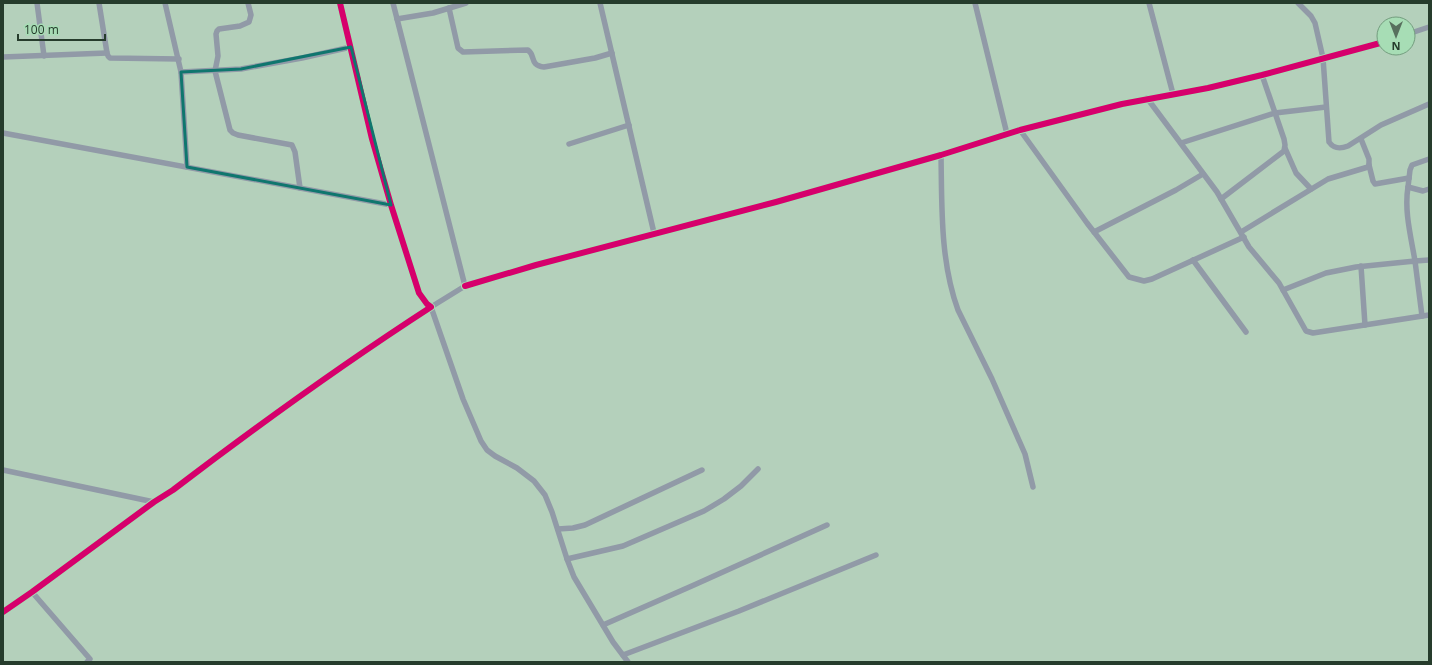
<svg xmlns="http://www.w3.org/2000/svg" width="1432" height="665" font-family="'Open Sans',sans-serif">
  <rect width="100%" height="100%" fill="#b4d0bb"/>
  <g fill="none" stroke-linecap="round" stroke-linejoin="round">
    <g stroke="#919aa7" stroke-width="5.5">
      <polyline points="37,3 44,56"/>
      <polyline points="99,3 107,53 108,56 110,58 179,59"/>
      <polyline points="165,3 181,72 187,167"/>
      <polyline points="248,3 251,15 249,22 240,26 219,29 217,31 216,34 218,56 215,71 230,130 233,133 238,135 292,145 295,152 300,188"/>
      <polyline points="393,3 465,286 431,307 463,399 481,441 487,450 495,456 517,468 534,481 545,495 552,512 567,559 574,577 613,642 628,662"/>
      <polyline points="600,3 654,233"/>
      <polyline points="975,3 1007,134"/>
      <polyline points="1149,3 1173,94"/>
      <path d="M1298,3L1311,16L1315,23L1323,58L1329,142C1334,149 1340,149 1348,146L1381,125L1429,104"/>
      <path d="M449,8L458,48L463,52L528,50C536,56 529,65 544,67L595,58L612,53"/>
      <polyline points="397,19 433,13 466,3"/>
      <polyline points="1408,34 1429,27"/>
      <polyline points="3,57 107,53"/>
      <polyline points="181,72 241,69 302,58 351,47"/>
      <polyline points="1147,98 1217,192 1249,247 1279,283 1306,331 1313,333 1429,315"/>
      <polyline points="1020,130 1087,223 1129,277 1144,281 1152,279 1244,237"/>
      <polyline points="3,133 391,205"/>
      <polyline points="1181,143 1275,113 1326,107"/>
      <polyline points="569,144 629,125"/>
      <polyline points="1285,148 1296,173 1311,189"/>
      <path d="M941,155C942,206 940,261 958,310L992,379L1025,454L1033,487"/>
      <polyline points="1429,159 1412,165 1410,170 1408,187 1423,191 1429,189"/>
      <polyline points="1369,165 1373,181 1375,184 1409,178"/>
      <path d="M1408,187C1404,211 1411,237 1415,261L1429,260"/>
      <polyline points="1221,199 1284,151 1285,145 1284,139 1262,75"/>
      <polyline points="1094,232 1176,190 1203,174"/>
      <polyline points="1241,232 1328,179 1368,167 1369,165 1369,159 1361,139"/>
      <polyline points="1193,260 1246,332"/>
      <polyline points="1361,266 1365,325"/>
      <polyline points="465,286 536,265 776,202 941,155 1020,130 1122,104 1208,88 1262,75 1384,42"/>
      <polyline points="1283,290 1326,273 1356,267 1415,261 1422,316"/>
      <polyline points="3,470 154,502"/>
      <polyline points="558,529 573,528 585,525 702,470"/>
      <polyline points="567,559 623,546 704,511 724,499 741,486 758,469"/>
      <polyline points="32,592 90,659 87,662"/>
      <path d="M3,612L32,592L154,502L173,490C257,426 343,364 431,307L427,304L419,293L391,205L372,139L340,3"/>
      <polyline points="603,625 694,585 827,525"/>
      <polyline points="623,655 739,611 876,555"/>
    </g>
    <defs>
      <g id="cycleway">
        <polyline points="465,286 536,265 776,202 941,155 1020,130 1122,104 1208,88 1262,75 1384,42"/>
        <path d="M3,612L32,592L154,502L173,490C257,426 343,364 431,307L427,304L419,293L391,205L372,139L340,3"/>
      </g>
    </defs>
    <use href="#cycleway" stroke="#a7ddb5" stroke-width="8"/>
    <use href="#cycleway" stroke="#d6006c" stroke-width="6"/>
  </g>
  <path fill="none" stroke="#0f766e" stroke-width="3" stroke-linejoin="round" d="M351,47L391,205L187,167L181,72L241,69Z"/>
  <rect width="1432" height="665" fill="none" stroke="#263c2c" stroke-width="8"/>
  <g transform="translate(1396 36) rotate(180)"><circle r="19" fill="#a7ddb5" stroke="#739d7e"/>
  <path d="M0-3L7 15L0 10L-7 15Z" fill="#58705e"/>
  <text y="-6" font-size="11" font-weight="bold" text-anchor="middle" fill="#263c2c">N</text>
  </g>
  <path d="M18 34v6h87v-6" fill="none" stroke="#263c2c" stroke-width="2"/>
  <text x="24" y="34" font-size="12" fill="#263c2c" stroke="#a7ddb5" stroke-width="3" paint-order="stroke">100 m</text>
</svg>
